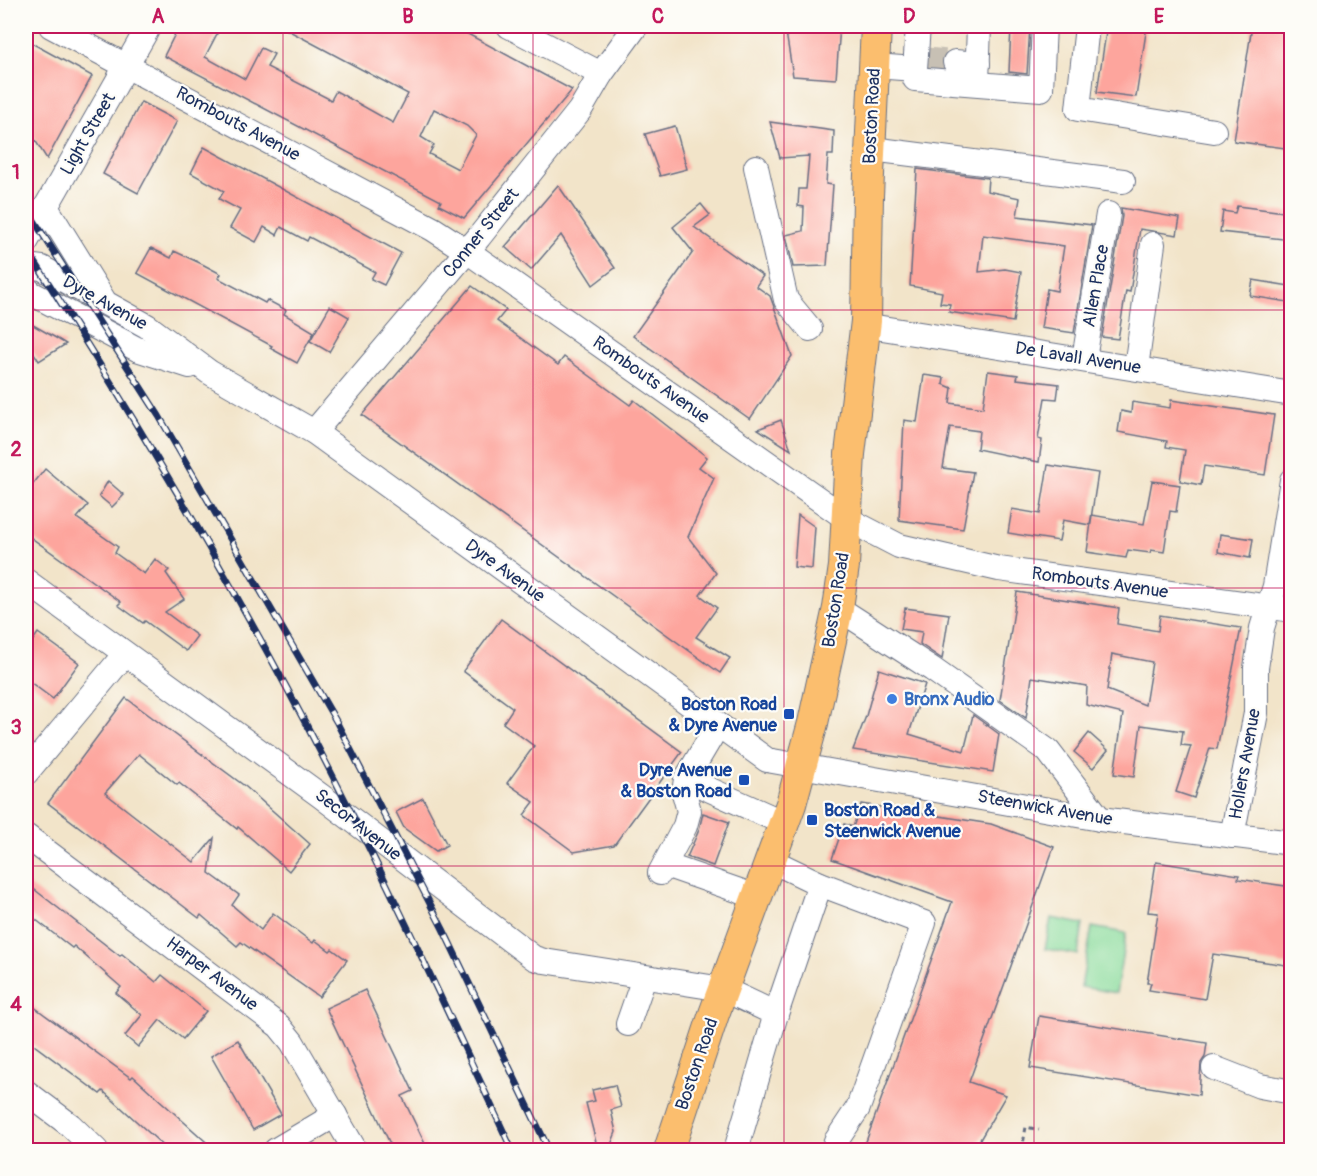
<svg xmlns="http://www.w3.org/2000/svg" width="1317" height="1176" font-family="Pangolin,sans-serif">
  <rect width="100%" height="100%" fill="#fdfcf7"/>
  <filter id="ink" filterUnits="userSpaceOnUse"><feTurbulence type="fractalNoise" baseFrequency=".0167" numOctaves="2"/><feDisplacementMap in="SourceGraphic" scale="12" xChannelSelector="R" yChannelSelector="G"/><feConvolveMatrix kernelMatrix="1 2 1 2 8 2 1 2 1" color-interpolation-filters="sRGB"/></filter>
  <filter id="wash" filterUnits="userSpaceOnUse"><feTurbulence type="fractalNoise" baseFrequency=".008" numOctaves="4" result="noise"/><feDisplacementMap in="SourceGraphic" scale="24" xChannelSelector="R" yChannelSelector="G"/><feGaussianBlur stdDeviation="1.35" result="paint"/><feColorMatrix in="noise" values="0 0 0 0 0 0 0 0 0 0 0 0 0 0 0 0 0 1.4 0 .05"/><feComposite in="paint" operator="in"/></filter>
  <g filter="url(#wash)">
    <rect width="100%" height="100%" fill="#f2e4c9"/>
    <g fill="#8adc9c" stroke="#52867d" stroke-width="1.5">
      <polygon points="1051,918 1083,924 1078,955 1045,949"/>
      <polygon points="1092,927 1126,933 1116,993 1081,987"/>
    </g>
    <g id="blocks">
      <g fill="#fda59d" fill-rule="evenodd">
        <path d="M179,26H221L205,57L245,79L261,48L274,54L267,67L331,100L336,91L393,123L408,94L280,26H453L572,90L464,218L439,205L441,201L164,56ZM434,109L467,126L476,135L458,169L429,154L434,145L421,137Z"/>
        <polygon points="785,26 840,26 836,79 793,76"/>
        <polygon points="1011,26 1030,26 1027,74 1009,72"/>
        <polygon points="1107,26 1147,26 1136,97 1097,92"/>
        <polygon points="1252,26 1292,26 1292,149 1234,141"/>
        <polygon points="26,40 92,76 47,159 26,126 32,113 26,109"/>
        <polygon points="141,102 177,121 138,193 103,174"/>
        <polygon points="770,122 834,131 833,155 828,155 826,184 833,185 827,266 793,267 786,235 803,231 804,207 798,206 799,189 806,189 809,156 780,158"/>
        <polygon points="675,126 687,169 660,176 645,134"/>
        <polygon points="204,147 401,253 384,285 371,279 375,272 309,237 307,241 281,227 277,235 264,227 256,242 230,228 240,210 219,199 224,191 191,173"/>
        <polygon points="917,169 988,178 987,191 1020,198 1017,216 1092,225 1074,333 1041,328 1047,289 1057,291 1064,246 983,235 979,272 1005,269 1021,272 1013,322 949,312 950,304 940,303 942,292 910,286"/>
        <polygon points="558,185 615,268 593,285 561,235 531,270 505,247"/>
        <polygon points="701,204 710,215 694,227 763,276 756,286 770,296 792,356 750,419 633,336 693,252 673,227"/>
        <polygon points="1237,206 1292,213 1292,240 1220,232 1223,211 1235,213"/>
        <polygon points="1121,208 1180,218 1177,235 1140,229 1130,292 1126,291 1118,339 1102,337 1122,216"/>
        <polygon points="151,248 171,258 174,251 202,264 221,274 218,278 265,303 267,300 286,310 284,314 314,332 297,363 270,348 272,346 137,273"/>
        <polygon points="1253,280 1290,286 1288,302 1250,296"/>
        <polygon points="472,286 506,310 497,321 558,365 564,357 630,405 634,400 707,457 699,467 714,478 688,537 716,573 700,595 717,608 696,637 730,658 720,673 362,415"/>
        <polygon points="330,306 349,317 329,352 310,341"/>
        <polygon points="26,321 56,338 66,344 39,361 26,341"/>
        <polygon points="988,371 1018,375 1017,379 1059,384 1057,399 1045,398 1038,439 1042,440 1039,462 977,449 979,431 950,427 943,468 973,472 963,529 899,520 904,420 917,422 924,375 944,378 943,384 952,388 950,403 983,408"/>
        <polygon points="1171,400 1274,415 1265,475 1204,466 1201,485 1180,481 1185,450 1166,447 1167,441 1118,432 1121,411 1131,413 1132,402 1170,408"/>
        <polygon points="781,420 791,450 758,429"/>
        <polygon points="1048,465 1098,473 1090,525 1063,520 1059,541 1008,533 1012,509 1040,514"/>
        <polygon points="45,469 88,505 77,518 118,547 115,553 144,574 155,559 169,570 166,573 184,599 165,612 197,636 186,651 145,621 143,623 118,605 121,602 26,534 26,493"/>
        <polygon points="108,481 124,495 112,507 99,496"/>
        <polygon points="1152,481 1180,485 1176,512 1170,511 1164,552 1151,550 1150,553 1128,550 1126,558 1087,552 1092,515 1144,524"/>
        <polygon points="798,515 815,527 812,569 794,567"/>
        <polygon points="1220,534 1253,539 1250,558 1218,552"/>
        <path d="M1017,592L1119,608L1117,624L1158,631L1160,615L1241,628L1217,749L1210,748L1194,798L1176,792L1191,746L1181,745L1183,731L1141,725L1134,777L1114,774L1123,714L1086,705L1087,686L1032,677L1026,718L1000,700ZM1112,654L1152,662L1145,705L1107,690Z"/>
        <polygon points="905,608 949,614 942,659 920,644 922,632 901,629"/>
        <polygon points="501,619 682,752 614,845 574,852 524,815 534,802 507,783 534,746 503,723 513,708 463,671"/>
        <polygon points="38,633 79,663 53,699 26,679 26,650"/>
        <polygon points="879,669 925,684 909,734 964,751 973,715 999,734 993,772 853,750 866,716"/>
        <polygon points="126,698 246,787 310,844 289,871 238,827 237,829 179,783 177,785 139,754 105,793 194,862 214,838 209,873 239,895 232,905 261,930 273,913 313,943 315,940 330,951 332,949 347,960 319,997 241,942 237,946 201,915 199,918 48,803"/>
        <polygon points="1089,733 1108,750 1093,768 1074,752"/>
        <polygon points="423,798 447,845 436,851 404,828 396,812"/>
        <polygon points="861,804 991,824 1054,847 969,1082 1006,1095 974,1150 863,1150 952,902 832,859 844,824 853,827"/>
        <polygon points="703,813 729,822 713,866 687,857 699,830"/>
        <polygon points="1156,862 1239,875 1238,879 1292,887 1292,966 1213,954 1205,999 1149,990 1151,983 1147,983 1158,913 1148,912"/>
        <polygon points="26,883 120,956 122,954 156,982 162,975 206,1011 183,1039 160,1020 138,1047 125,1036 142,1015 116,993 121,987 74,946 72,948 26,912"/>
        <polygon points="365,990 413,1091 402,1096 428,1150 393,1150 326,1008"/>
        <polygon points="26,1001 131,1078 133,1076 215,1150 168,1150 103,1091 100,1094 26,1039"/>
        <polygon points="1039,1016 1207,1043 1205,1057 1201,1063 1199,1095 1030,1068"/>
        <polygon points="238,1040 281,1114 253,1130 211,1056"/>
        <polygon points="615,1085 621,1107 611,1110 616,1132 609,1150 598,1150 586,1103 595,1101 592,1090"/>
      </g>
    </g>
  </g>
  <g filter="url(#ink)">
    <use href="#blocks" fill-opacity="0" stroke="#666e83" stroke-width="1.5"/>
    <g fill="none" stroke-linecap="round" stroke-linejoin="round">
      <polyline stroke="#c7c0b4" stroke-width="24" stroke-dasharray="24 12" stroke-linecap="butt" points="921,59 955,62"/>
      <defs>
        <g id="minor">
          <polyline points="51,26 433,229 467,251 847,519 899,546 999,569 1292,610"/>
          <polyline points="509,26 601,74"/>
          <polyline points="1087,26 1078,109 1214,131"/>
          <polyline points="955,62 978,64"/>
          <polyline points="875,66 915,69 915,79 1041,89 1044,26"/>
          <polyline points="915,69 918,26"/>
          <polyline points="977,82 979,26"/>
          <polyline points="872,149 1123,181"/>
          <polyline points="756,167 786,300 810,329"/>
          <polyline points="46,207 103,299"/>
          <polyline points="26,242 149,26"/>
          <polyline points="26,266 42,268 147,326 209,372 314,432 767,760 1100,819 1292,843"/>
          <polyline points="26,288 31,293 137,349 190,366"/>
          <polyline points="866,321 876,327 1292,394"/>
          <polyline points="1084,359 1108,214"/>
          <polyline points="1136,368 1153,244"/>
          <polyline points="314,432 479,237 580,110 601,74 636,26"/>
          <polyline points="26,581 321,796 534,958 544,961 723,989 776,1014 820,884 770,860"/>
          <polyline points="838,608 932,669 1048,751 1100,819"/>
          <polyline points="26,773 125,654"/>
          <polyline points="686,779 784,823"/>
          <polyline points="26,836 279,1026 292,1042 355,1150"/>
          <polyline points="1232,836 1256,713 1256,668 1262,628 1275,586 1292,480"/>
          <polyline points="665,865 757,897"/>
          <polyline points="660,873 685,826 689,811 684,793 686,779 718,725"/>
          <polyline points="820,884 924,923 858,1108 836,1141 833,1150"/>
          <polyline points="628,1024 644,978"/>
          <polyline points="1214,1068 1260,1086 1292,1092"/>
          <polyline points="26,1092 70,1125 96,1150"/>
          <polyline points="276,1150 335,1115"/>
          <polyline points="736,1150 776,1014"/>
        </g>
        <polyline id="major" points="669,1150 714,1014 791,804 813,723 838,608 844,566 850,454 866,321 868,196 876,26"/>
      </defs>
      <use href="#minor" stroke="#666e83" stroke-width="26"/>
      <use href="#major" stroke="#666e83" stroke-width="32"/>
      <polyline stroke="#666e83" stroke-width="3" stroke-dasharray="4.5 4.5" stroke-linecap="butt" points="1022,1150 1026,1127 1039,1130"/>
      <use href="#minor" stroke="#fff" stroke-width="24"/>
      <use href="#major" stroke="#fbbe6e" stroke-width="30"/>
      <defs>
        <g id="rail">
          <polyline points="26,208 159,416 336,721 443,929 549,1150"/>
          <path d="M26,248C104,369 179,492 249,619C346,792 429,971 512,1150"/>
        </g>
      </defs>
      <use href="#rail" stroke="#1b2f5e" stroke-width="7"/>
      <use href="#rail" stroke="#fdfcf7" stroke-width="4.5" stroke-dasharray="14" stroke-linecap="butt"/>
    </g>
  </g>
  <path fill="none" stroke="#c2185b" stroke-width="1.5" stroke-opacity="0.55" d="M283,26V1150M533,26V1150M784,26V1150M1034,26V1150M26,310H1292M26,588H1292M26,866H1292"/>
  <circle fill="#3f7fe0" stroke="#fdfcf7" stroke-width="2" cx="892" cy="699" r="6"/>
  <g fill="#1a4fb4" stroke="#fdfcf7" stroke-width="2">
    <rect x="783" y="708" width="12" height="12" rx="3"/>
    <rect x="738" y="774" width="12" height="12" rx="3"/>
    <rect x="806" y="814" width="12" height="12" rx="3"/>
  </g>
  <g text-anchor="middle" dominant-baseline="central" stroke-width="4.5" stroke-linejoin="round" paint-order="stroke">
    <g font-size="18" fill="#1b2f5e" stroke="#fdfcf7">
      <text transform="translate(872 116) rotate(-87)">Boston Road</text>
      <text transform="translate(238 124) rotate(28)">Rombouts Avenue</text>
      <text transform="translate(88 134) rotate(-60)">Light Street</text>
      <text transform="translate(481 233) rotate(-51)">Conner Street</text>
      <text transform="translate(1096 286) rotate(-80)">Allen Place</text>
      <text transform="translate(105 303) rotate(29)">Dyre Avenue</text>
      <text transform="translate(1078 358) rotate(9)">De Lavall Avenue</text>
      <text transform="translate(651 380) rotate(35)">Rombouts Avenue</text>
      <text transform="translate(505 571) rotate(36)">Dyre Avenue</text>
      <text transform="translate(1100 583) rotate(8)">Rombouts Avenue</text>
      <text transform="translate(836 600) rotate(-81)">Boston Road</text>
      <text transform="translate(1245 764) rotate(-80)">Hollers Avenue</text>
      <text transform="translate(1045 808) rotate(10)">Steenwick Avenue</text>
      <text transform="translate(358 825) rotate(38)">Secor Avenue</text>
      <text transform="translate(212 974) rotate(37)">Harper Avenue</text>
      <text transform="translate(697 1064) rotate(-71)">Boston Road</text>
    </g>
    <g font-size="18" font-weight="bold" fill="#366cbe" stroke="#fdfcf7" text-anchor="start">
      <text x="904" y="699">Bronx Audio</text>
    </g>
    <g font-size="18" font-weight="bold" fill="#164399" stroke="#fdfcf7" text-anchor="end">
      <text x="777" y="704">Boston Road<tspan x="777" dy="21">&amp; Dyre Avenue</tspan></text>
      <text x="732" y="770">Dyre Avenue<tspan x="732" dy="21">&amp; Boston Road</tspan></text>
      <text x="824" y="810" text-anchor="start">Boston Road &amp;<tspan x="824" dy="21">Steenwick Avenue</tspan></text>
    </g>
  </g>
  <rect width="1317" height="1176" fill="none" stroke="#fdfcf7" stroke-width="66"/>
  <rect x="33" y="33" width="1251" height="1110" fill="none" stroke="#c2185b" stroke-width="2"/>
  <g font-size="20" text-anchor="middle" font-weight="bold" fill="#c2185b">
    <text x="158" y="23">A</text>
    <text x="408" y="23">B</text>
    <text x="658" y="23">C</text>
    <text x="909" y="23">D</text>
    <text x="1159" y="23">E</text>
    <text x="16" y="179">1</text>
    <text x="16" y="456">2</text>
    <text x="16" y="734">3</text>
    <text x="16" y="1011">4</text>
  </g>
</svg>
